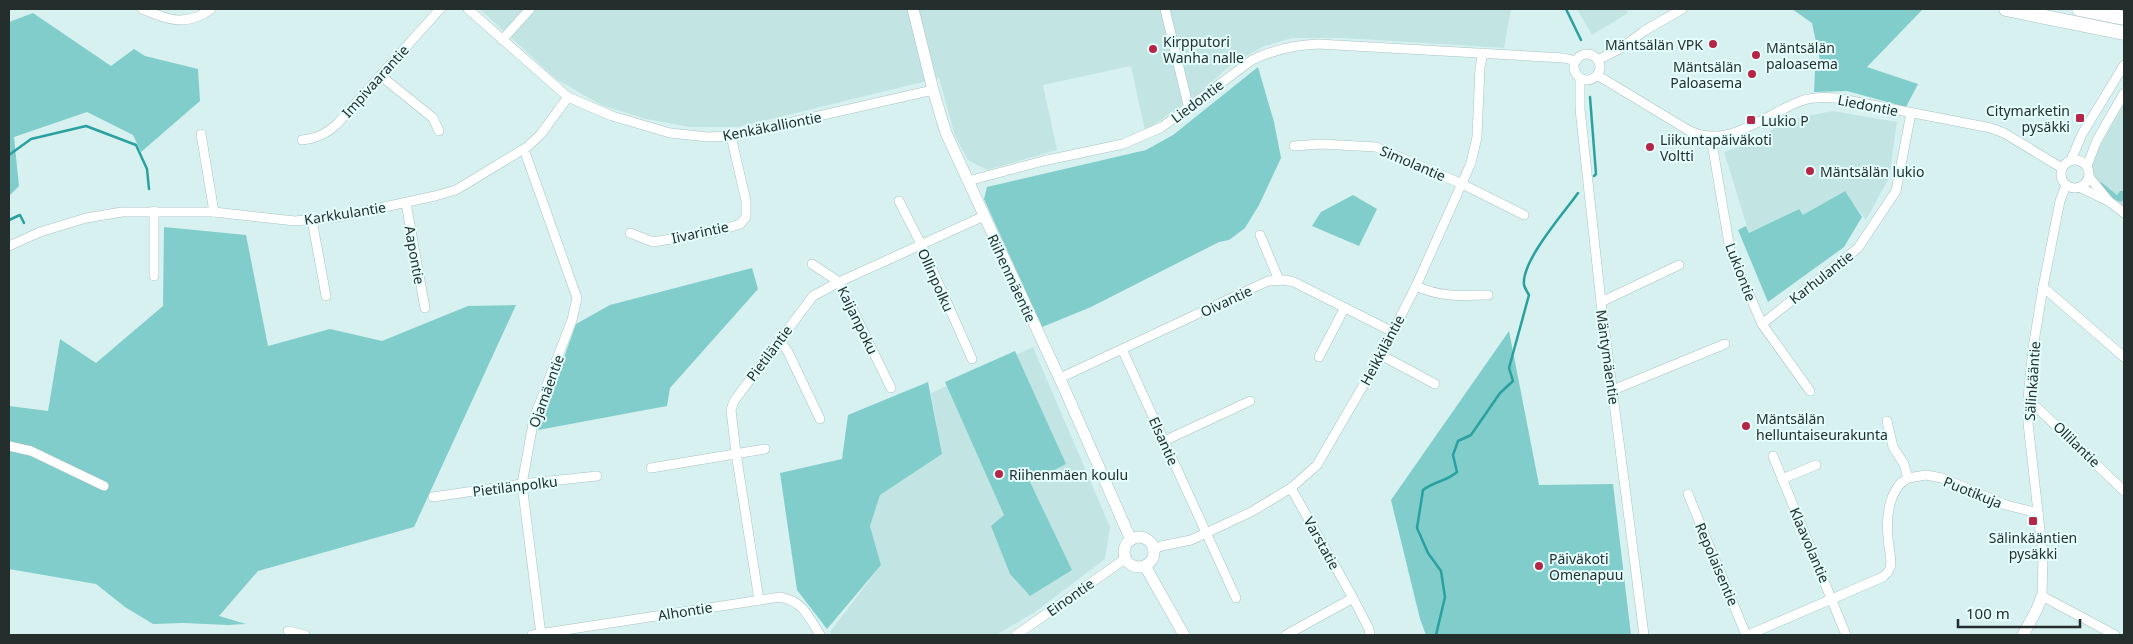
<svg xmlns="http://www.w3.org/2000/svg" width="2133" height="644" font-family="'Noto Sans',sans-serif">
  <rect width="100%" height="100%" fill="#d6f1f0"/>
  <g fill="#c2e5e4">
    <polygon points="480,9 1511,9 1504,48 1344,38 1292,38 1262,47 1231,65 1198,94 1145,131 1131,66 1043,85 1057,150 987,170 968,160 955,136 939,78 738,127 690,127 646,119 601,105 556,79"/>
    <polygon points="1577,9 1626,9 1628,13 1592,35"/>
    <polygon points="2124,104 2124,213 2088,185 2091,173 2089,165"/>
    <polygon points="1833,111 1897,122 1889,178 1866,220 1844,191 1803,216 1798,209 1749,233 1724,152 1747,144 1791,119"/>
    <polygon points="1033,347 1110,527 1105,559 1035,612 996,635 831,635 830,632 881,565 870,526 880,495 942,454 931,393"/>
  </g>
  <g fill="#81cdcb">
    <polygon points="1792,9 1923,9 1867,67 1918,84 1906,107 1847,91 1814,92 1815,70 1821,65 1812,23"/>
    <polygon points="33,13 111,66 134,49 145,56 198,69 200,101 141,152 133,135 87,112 14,137 19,186 9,196 9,22"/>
    <polygon points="1258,67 1274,122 1281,158 1259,205 1245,228 1229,240 1219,242 1091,307 1042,327 984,199 987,187 1146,150 1173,135"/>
    <polygon points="2101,182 2117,195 2120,191 2124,191 2124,199 2121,202 2113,199 2100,185"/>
    <polygon points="1845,191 1862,217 1844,247 1768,302 1738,230 1746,226 1749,233 1799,209 1803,215"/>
    <polygon points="1353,195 1377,209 1359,246 1312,226 1321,212"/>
    <polygon points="164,227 246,235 268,346 330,329 382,341 468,306 516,305 414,527 258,571 219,616 246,624 228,625 183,623 153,624 125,607 96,584 9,569 9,406 48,411 60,339 96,363 163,306"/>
    <polygon points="752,268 758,289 670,388 667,406 538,430 576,324 610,305"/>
    <polygon points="1509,331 1539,485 1613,484 1631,635 1426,635 1420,619 1391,500"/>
    <polygon points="1015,351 1066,464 1030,482 1072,570 1030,596 1010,574 991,526 1004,515 945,382"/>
    <polygon points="928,382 942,454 880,495 870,526 881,565 827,629 797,590 780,473 842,459 848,415"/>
  </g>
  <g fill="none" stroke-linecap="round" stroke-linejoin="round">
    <g stroke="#2aa09f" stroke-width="2.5">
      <polyline points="1566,9 1581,40"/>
      <polyline points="1590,97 1596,174 1594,176"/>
      <polyline points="9,155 31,139 86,126 136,145 147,169 149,189"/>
      <polyline points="9,220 20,215 24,223"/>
      <path d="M1436,635L1445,597L1441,571L1428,553L1417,528L1423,490C1435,481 1447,481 1457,472L1453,455L1458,441L1471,435L1500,393L1513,381L1509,368L1529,295C1527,292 1525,288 1524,285C1521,261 1564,213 1578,193"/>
    </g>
    <defs>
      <g id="minor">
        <path d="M142,9C169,20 186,27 211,9"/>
        <polyline points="468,9 568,97 612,116 670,133 708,137 731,136 933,90"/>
        <polyline points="1165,9 1189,109"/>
        <polyline points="502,40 530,9"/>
        <circle cx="1587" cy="67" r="13"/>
        <polyline points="1598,60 1623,47 1644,31 1682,9"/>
        <path d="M1597,75L1688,130C1727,151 1765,114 1801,101C1812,97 1824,97 1836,98L1991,128L2004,133L2062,168"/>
        <polyline points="381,76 433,118 439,131"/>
        <polyline points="1580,78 1580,109 1601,302 1644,635"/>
        <polyline points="201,134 214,212"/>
        <polyline points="1711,137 1730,250 1762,324 1810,391"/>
        <path d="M302,140C317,138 326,134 337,124L440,9"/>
        <polyline points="1294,146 1321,144 1376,147 1462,184 1524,215"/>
        <polyline points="526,155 577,298 572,320 534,418 522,484 541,635"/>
        <circle cx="2075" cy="174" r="14"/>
        <polyline points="2071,160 2082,134 2124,65"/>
        <polyline points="2087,166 2097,140 2124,93"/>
        <polyline points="2089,177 2108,200"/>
        <path d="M968,181L1043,161L1123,144L1162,127L1252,60C1273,50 1294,45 1318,44L1564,58L1576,61"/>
        <polyline points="2066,185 2060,201 2043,287 2033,348 2028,399 2028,423 2043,557 2042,596 2115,635"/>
        <polyline points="2079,187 2110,202 2124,213"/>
        <polyline points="899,201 921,244 972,359"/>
        <polyline points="406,203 425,308"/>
        <polyline points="154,211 154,276"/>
        <polyline points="312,220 326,296"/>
        <polyline points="630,233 653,242 718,231 740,224 746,217 746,201 731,136"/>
        <polyline points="1260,235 1279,280"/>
        <polyline points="9,246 40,232 86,218 122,212 214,212 295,221 338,217 435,196 456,190 527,147 541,134 568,97"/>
        <polyline points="812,264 839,282 891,388"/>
        <path d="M1416,286C1439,297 1462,296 1488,295"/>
        <polyline points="2043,287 2124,357"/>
        <polyline points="1601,302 1679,265"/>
        <polyline points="1762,324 1858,248 1896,191 1911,113"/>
        <polyline points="779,339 788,352 820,419"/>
        <polyline points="1122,349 1236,598"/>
        <polyline points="1381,355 1435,384"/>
        <polyline points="1319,357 1344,309"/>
        <polyline points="1060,378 1268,281 1285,280 1294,282 1393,332"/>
        <polyline points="1613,390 1725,344"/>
        <polyline points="2028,399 2124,491"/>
        <polyline points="1164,441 1250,401"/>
        <polyline points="9,446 31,451 104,486"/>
        <polyline points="1773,456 1846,635"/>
        <polyline points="651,468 765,449"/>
        <polyline points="1908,478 1926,475 1942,478 2006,505 2038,513"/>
        <polyline points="1782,479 1816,465"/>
        <polyline points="1291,488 1353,598 1369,629 1370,635"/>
        <polyline points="1688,494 1746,635"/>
        <polyline points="433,497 522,484 597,476"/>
        <polyline points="1153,550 1161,546 1191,540 1251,512 1291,488 1317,465 1381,355 1416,286 1471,163 1477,137 1480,67 1483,53"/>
        <polyline points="759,600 736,453 731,410 734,401 813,296 839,282 984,216"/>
        <polyline points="288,631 305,635"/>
        <path d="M532,635L780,597C804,602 808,616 820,635"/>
        <polyline points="1016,635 1125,559"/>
        <polyline points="1286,635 1353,598"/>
        <path d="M1748,635L1883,577C1885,575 1889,572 1890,568C1893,559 1888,547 1888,537C1886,517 1889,488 1908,478L1904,464L1893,447L1887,421"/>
      </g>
      <g id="tertiary">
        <polyline points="913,9 933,90 946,133 1065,390 1131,540"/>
        <circle cx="1139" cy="552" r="15"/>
        <polyline points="1145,566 1184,635"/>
        <polyline points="2023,635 2037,609 2042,596"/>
      </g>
      <g id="secondary">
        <polyline points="2006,9 2124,33"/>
        <polyline points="2079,9 2124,18"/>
      </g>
    </defs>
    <use href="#minor" stroke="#a9c3c2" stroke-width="10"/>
    <use href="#tertiary" stroke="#a9c3c2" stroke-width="12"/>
    <use href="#secondary" stroke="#a9c3c2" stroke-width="15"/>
    <use href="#minor" stroke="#fff" stroke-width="9"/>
    <use href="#tertiary" stroke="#fff" stroke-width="11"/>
    <use href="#secondary" stroke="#fff" stroke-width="14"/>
  </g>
  <g fill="#b62547" stroke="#e3fefd" stroke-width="2">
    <circle cx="1713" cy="44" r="5"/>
    <circle cx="1153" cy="49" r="5"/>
    <circle cx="1756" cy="55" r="5"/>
    <circle cx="1752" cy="74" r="5"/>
    <rect x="2075" y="113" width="10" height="10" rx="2.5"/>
    <rect x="1746" y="115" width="10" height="10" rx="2.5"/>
    <circle cx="1650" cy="147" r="5"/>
    <circle cx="1810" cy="171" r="5"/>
    <circle cx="1746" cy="426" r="5"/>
    <circle cx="999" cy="474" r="5"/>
    <rect x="2028" y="516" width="10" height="10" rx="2.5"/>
    <circle cx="1539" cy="566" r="5"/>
  </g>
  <g text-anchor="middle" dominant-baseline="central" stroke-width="4" stroke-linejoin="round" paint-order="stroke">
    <g font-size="14" fill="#242e2d" stroke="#e3fefd" text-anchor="start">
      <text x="1163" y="41">Kirpputori<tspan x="1163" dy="16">Wanha nalle</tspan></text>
      <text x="1703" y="44" text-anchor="end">Mäntsälän VPK</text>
      <text x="1766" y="47">Mäntsälän<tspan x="1766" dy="16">paloasema</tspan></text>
      <text x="1742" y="66" text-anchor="end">Mäntsälän<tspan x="1742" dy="16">Paloasema</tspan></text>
      <text x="2070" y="110" text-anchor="end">Citymarketin<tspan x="2070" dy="16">pysäkki</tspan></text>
      <text x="1761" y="120">Lukio P</text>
      <text x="1660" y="139">Liikuntapäiväkoti<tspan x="1660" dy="16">Voltti</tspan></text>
      <text x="1820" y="171">Mäntsälän lukio</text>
      <text x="1756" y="418">Mäntsälän<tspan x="1756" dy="16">helluntaiseurakunta</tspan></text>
      <text x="1009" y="474">Riihenmäen koulu</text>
      <text x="2033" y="537" text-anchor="middle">Sälinkääntien<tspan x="2033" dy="16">pysäkki</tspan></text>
      <text x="1549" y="558">Päiväkoti<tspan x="1549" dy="16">Omenapuu</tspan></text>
    </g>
    <g font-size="14" fill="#242e2d" stroke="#e3fefd">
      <text transform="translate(375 81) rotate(-48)">Impivaarantie</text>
      <text transform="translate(1197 101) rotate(-37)">Liedontie</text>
      <text transform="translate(1868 105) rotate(11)">Liedontie</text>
      <text transform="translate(772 126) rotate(-11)">Kenkäkalliontie</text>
      <text transform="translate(1413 163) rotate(23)">Simolantie</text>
      <text transform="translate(345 213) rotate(-9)">Karkkulantie</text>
      <text transform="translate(700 232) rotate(-12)">Iivarintie</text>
      <text transform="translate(415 255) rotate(80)">Aapontie</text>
      <text transform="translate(1741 272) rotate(69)">Lukiontie</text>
      <text transform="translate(1821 277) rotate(-38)">Karhulantie</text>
      <text transform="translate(1012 278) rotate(65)">Riihenmäentie</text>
      <text transform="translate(936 280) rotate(66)">Ollinpolku</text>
      <text transform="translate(1226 301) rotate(-25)">Oivantie</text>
      <text transform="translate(858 320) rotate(64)">Kaijanpoku</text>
      <text transform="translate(1382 350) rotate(-62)">Heikkiläntie</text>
      <text transform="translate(769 353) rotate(-53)">Pietiläntie</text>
      <text transform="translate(1608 357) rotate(82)">Mäntymäentie</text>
      <text transform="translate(2032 381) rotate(-86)">Sälinkääntie</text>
      <text transform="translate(546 391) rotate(-70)">Ojamäentie</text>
      <text transform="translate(1164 441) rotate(66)">Elsantie</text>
      <text transform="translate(2077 444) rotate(44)">Ollilantie</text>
      <text transform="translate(515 486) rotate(-7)">Pietilänpolku</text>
      <text transform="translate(1973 492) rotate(22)">Puotikuja</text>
      <text transform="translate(1322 543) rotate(61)">Varstatie</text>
      <text transform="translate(1810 545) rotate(67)">Klaavolantie</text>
      <text transform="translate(1717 564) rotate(67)">Repolaisentie</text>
      <text transform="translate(1070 597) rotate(-35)">Einontie</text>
      <text transform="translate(685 611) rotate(-9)">Alhontie</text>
    </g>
  </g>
  <rect width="2133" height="644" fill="none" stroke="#242e2d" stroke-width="20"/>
  <path d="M1958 619v8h122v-8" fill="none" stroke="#242e2d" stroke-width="2.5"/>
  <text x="1966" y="619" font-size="15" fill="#242e2d" stroke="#e3fefd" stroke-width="4" paint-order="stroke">100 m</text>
</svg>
